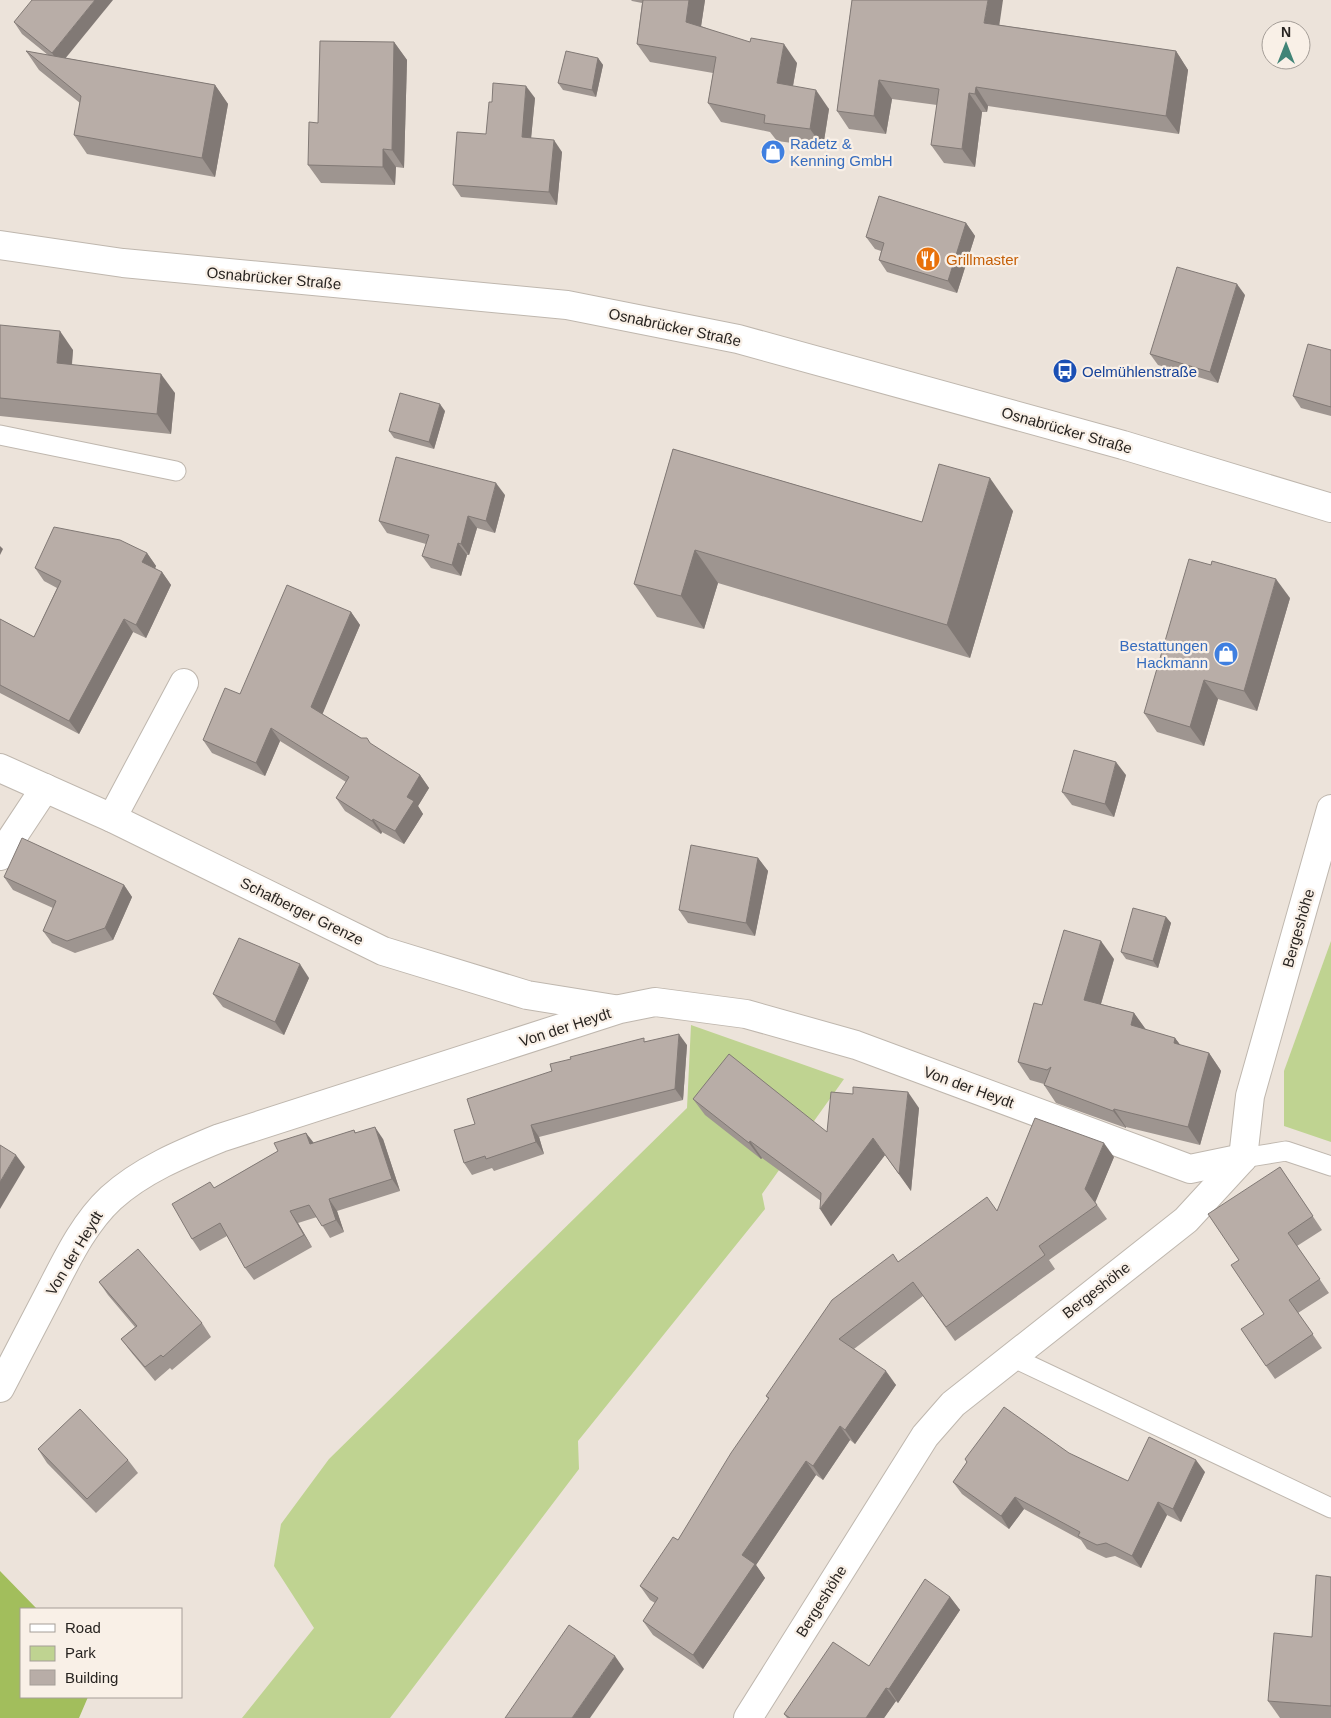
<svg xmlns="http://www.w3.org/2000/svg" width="1331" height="1718" font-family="Arial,sans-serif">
  <rect width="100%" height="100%" fill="#ece3da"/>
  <g fill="#bfd391">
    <polygon points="1331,941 1331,1142 1284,1126 1284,1071"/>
    <polygon points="691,1025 844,1079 762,1194 765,1209 578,1441 579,1469 390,1718 242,1718 314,1628 274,1566 281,1524 329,1459 687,1108"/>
  </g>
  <polygon fill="#a2be5c" points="0,1571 37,1609 21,1609 21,1697 88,1697 79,1718 0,1718"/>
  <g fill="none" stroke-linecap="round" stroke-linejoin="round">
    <defs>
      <g id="service">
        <polyline points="0,435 176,471"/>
        <polyline points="1243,1158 1286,1151 1331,1166"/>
        <polyline points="1012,1357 1331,1508"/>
      </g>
      <g id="minor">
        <polyline points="0,768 112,818 383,951 527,995 614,1009"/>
        <polyline points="112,818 184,683"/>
        <polyline points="0,856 45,788"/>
        <path d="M0,1388C17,1355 34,1323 51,1290C67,1259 84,1223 111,1198C142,1170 181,1154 220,1138L620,1009L655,1002L746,1014L856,1045L1190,1169L1243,1158"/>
        <polyline points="748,1718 925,1436 953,1404 1186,1220 1243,1158 1250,1096 1331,809"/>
      </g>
      <polyline id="secondary" points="0,245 123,263 567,305 738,339 1123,445 1331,508"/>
    </defs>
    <use href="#service" stroke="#bfb7ae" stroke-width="21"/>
    <use href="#minor" stroke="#bfb7ae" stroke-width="30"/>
    <use href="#secondary" stroke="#bfb7ae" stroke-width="30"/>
    <use href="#service" stroke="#fff" stroke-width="19"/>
    <use href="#minor" stroke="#fff" stroke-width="28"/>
    <use href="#secondary" stroke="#fff" stroke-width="28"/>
  </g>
  <g fill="#9e9590">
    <polygon points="631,0 705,0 701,26 797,63 793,86 829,109 823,147 777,141 770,132 721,122 708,103 713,73 650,62 637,44 642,3 632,1"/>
    <polygon points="852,0 1000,25 1176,51 1188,70 1179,134 988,106 987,112 982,112 975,167 944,163 931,145 937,105 892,99 886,134 849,129 837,111"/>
    <polygon points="14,22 66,58 215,85 228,104 215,177 87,154 74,135 80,103 39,70 26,51 48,55 22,34"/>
    <polygon points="394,42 407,60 404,168 396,167 395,185 321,183 308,165 318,123"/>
    <polygon points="598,58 603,65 596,97 563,90 558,83"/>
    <polygon points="535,98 531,138 562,152 557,205 461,197 453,185 486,134"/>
    <polygon points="966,223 975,236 957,293 887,272 879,260 881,251 875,249 866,237"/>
    <polygon points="1245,295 1218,383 1158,365 1150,354"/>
    <polygon points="0,325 73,350 72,365 175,393 171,434 0,416"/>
    <polygon points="1331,350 1331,416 1301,408 1293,396"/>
    <polygon points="445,411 434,449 394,438 389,431"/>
    <polygon points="673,449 922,522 1013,511 970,658 718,583 704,629 657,617 634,584"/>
    <polygon points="505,495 495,533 477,528 469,555 467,555 461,576 431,568 422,556 426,544 387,533 379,521"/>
    <polygon points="147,553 156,566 155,569 162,572 171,585 146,638 133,632 79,734 0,693 0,619 34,637 57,588 44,581 35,568"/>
    <polygon points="1290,598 1257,711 1218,699 1204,746 1157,732 1144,713"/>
    <polygon points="351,612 360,625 322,714 420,775 429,788 418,806 423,814 404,844 382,832 381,834 345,811 336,798 346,782 280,741 265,776 212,753 203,740 240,694"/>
    <polygon points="1126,775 1114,817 1072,805 1062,792"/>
    <polygon points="758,858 768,871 755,936 688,923 679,910"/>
    <polygon points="4,877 124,885 132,897 113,940 75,953 52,943 43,931 53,908 13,890"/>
    <polygon points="1166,917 1171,923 1158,968 1126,959 1121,952"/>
    <polygon points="1114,959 1101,1004 1134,1013 1146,1030 1175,1038 1180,1045 1209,1053 1221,1071 1200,1145 1126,1127 1126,1128 1056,1103 1044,1085 1044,1084 1030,1080 1018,1062 1042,1005"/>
    <polygon points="309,978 284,1035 223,1007 213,994"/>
    <polygon points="646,1041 687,1045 683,1100 539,1137 544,1154 494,1171 492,1168 472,1175 464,1163 475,1124"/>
    <polygon points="693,1099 827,1132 919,1108 911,1191 885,1155 831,1226 821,1201 762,1158 761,1159 705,1115"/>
    <polygon points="354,1130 356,1133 383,1139 400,1191 337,1211 344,1232 330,1238 317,1217 298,1223 312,1247 254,1280 245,1268 227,1236 200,1251 192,1239 214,1188 278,1151 306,1133 314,1143"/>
    <polygon points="1114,1157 1095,1202 1107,1219 1049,1260 1055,1269 955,1341 923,1296 854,1349 896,1385 855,1444 850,1440 823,1480 816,1475 756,1565 765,1578 703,1669 653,1635 643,1621 655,1603 650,1600 640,1586 678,1540 768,1399 766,1396 898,1262 997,1211"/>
    <polygon points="1280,1167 1322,1230 1297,1246 1329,1293 1298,1313 1322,1348 1275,1379 1266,1366 1264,1314 1239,1260"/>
    <polygon points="99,1282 202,1323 211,1337 172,1370 170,1368 155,1381 131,1352 121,1339 135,1327 108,1295"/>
    <polygon points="38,1449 128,1460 138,1473 96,1513 47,1463"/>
    <polygon points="965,1459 1128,1481 1205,1472 1181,1522 1167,1515 1141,1568 1115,1556 1106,1558 1087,1549 1081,1540 1024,1509 1009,1529 962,1494 953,1482 967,1462"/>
    <polygon points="1331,1577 1331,1718 1280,1718 1268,1701 1312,1637"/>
    <polygon points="950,1597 960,1610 898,1703 896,1701 884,1718 787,1718 784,1714 869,1666"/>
  </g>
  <g fill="#817975">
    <polygon points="95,0 113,0 60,65 52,53"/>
    <polygon points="689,0 705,0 699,40 686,22"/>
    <polygon points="988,0 1003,0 997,41 984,23"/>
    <polygon points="394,42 407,60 404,168 392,150"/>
    <polygon points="784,44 797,63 790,102 777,83"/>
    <polygon points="1176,51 1188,70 1179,134 1166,116"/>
    <polygon points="598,58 603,65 596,97 592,90"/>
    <polygon points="879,80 892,99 886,134 874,116"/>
    <polygon points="215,85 228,104 215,177 202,158"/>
    <polygon points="526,86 535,98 530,149 522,137"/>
    <polygon points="976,87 988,106 987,112 975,94"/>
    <polygon points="816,90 829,109 823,147 810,129"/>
    <polygon points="969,93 982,112 975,167 962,149"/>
    <polygon points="554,140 562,152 557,205 549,192"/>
    <polygon points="383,149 396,167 395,185 383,167"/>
    <polygon points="966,223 975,236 957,293 948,281"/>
    <polygon points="1237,284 1245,295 1218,383 1210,372"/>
    <polygon points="60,331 73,350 70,383 57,363"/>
    <polygon points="161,374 175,393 171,434 157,414"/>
    <polygon points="440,404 445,411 434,449 429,442"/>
    <polygon points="990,478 1013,511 970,658 947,625"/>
    <polygon points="496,483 505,495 495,533 486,521"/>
    <polygon points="468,516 477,528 469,555 461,544"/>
    <polygon points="458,543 467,555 461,576 452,565"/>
    <polygon points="0,546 3,549 0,555"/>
    <polygon points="695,550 718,583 704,629 681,596"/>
    <polygon points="147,553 156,566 151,576 142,562"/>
    <polygon points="162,572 171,585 146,638 136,625"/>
    <polygon points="1276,579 1290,598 1257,711 1244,691"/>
    <polygon points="351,612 360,625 320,720 311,707"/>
    <polygon points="124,619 133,632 79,734 69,721"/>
    <polygon points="1204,680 1218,699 1204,746 1190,727"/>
    <polygon points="271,728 280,741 265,776 256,763"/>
    <polygon points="1116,762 1126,775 1114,817 1105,804"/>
    <polygon points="420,775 429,788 418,806 423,814 404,844 395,831 407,797"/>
    <polygon points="373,819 382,832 381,834 372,821"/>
    <polygon points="758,858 768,871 755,936 746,923"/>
    <polygon points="124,885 132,897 113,940 105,928"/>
    <polygon points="1166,917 1171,923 1158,968 1153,961"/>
    <polygon points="1101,941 1114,959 1097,1017 1084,1000"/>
    <polygon points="300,964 309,978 284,1035 275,1022"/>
    <polygon points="1134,1013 1147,1031 1131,1025"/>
    <polygon points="679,1034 687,1045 683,1100 675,1089"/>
    <polygon points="1175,1038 1188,1055 1174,1043"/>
    <polygon points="1209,1053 1221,1071 1200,1145 1188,1127"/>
    <polygon points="908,1092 919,1108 911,1191 899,1174"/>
    <polygon points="1114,1109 1126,1127 1126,1128 1113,1111"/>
    <polygon points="531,1125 539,1137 544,1154 536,1142"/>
    <polygon points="375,1127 383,1139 400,1191 392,1179"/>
    <polygon points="306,1133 315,1145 310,1144"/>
    <polygon points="873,1138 885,1155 831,1226 820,1209"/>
    <polygon points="750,1141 762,1158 761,1159 749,1143"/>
    <polygon points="1104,1143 1114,1157 1095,1203 1085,1189"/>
    <polygon points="16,1155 25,1167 0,1209 0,1182"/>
    <polygon points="329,1199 337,1211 344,1232 336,1220"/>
    <polygon points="290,1211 298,1223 312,1247 304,1235"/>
    <polygon points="886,1371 896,1385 855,1444 845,1430"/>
    <polygon points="840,1426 850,1440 823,1480 813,1466"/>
    <polygon points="1196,1460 1205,1472 1181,1522 1173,1509"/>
    <polygon points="806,1461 816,1475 756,1565 765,1578 703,1669 693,1655 742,1555"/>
    <polygon points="1015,1497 1024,1509 1009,1529 1001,1516"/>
    <polygon points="1158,1502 1167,1515 1141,1568 1132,1556"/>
    <polygon points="950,1597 960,1610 898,1703 889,1689"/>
    <polygon points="615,1656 624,1669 590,1718 572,1718"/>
    <polygon points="886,1688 896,1701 884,1718 866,1718"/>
  </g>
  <g fill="#b8ada7" stroke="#817975">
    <polygon points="32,0 95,0 52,53 14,22"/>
    <polygon points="643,0 689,0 686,22 750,42 751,38 784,44 777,83 816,90 810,129 764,123 765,115 708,103 716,57 637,44"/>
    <polygon points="852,0 988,0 984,23 1176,51 1166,116 976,87 975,94 969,93 962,149 931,145 939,89 879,80 874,116 837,111"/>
    <polygon points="320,41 394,42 392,150 383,149 383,167 308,165 309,122 318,123"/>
    <polygon points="26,51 215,85 202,158 74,135 81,96"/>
    <polygon points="566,51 598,58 592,90 558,83"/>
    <polygon points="493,83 526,86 522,137 554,140 549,192 453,185 457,132 486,134 489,102 492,102"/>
    <polygon points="879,196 966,223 948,281 879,260 884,243 866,237"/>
    <polygon points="1177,267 1237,284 1210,372 1150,354"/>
    <polygon points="0,325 60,331 57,363 161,374 157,414 0,398"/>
    <polygon points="1308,344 1331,350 1331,407 1293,396"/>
    <polygon points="400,393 440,404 429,442 389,431"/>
    <polygon points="673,449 922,522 939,464 990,478 947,625 695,550 681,596 634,584"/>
    <polygon points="396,457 496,483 486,521 468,516 461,544 458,543 452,565 422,556 429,535 379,521"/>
    <polygon points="54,527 120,540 147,553 142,562 162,572 136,625 124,619 69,721 0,685 0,619 34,637 61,581 35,568"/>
    <polygon points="1189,559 1211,565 1212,561 1276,579 1244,691 1204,680 1190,727 1144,713"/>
    <polygon points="287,585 351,612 311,707 361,738 367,738 370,743 420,775 407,797 414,801 395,831 373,819 372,821 336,798 349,777 271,728 256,763 203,740 225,688 240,694"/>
    <polygon points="1074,750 1116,762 1105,804 1062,792"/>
    <polygon points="22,838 124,885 105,928 67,941 43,931 56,901 4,877"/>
    <polygon points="691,845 758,858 746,923 679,910"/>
    <polygon points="1133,908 1166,917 1153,961 1121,952"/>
    <polygon points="1064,930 1101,941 1084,1000 1134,1013 1131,1025 1175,1038 1174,1043 1209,1053 1188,1127 1114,1109 1113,1111 1044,1085 1051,1067 1047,1070 1018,1062 1034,1003 1042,1005"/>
    <polygon points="239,938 300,964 275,1022 213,994"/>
    <polygon points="679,1034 675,1089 531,1125 536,1142 486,1159 485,1156 464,1163 454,1130 475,1124 467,1099 552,1071 550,1064 571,1059 570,1057 644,1038 644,1042"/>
    <polygon points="729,1054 827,1132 831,1092 853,1094 853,1087 908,1092 899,1174 873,1138 820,1209 821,1193 750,1141 749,1143 693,1099"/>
    <polygon points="1035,1118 1104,1143 1085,1189 1097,1205 1039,1246 1045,1255 946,1327 913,1282 839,1339 886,1371 845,1430 840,1426 813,1466 806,1461 742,1555 755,1564 693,1655 643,1621 658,1598 640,1586 673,1537 678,1540 731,1453 769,1398 766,1396 832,1300 893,1254 898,1262 987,1197 997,1211"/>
    <polygon points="375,1127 392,1179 329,1199 336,1220 322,1226 309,1205 290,1211 304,1235 245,1268 220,1223 192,1239 172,1204 210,1182 214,1188 278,1151 274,1143 306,1133 310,1144 354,1130 355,1133"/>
    <polygon points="0,1145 16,1155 0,1182"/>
    <polygon points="1280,1167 1313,1216 1288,1233 1320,1279 1289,1300 1313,1334 1266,1366 1241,1329 1264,1314 1231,1265 1239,1260 1208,1214"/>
    <polygon points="138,1249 202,1323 163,1357 161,1355 145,1367 121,1339 137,1326 99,1282"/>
    <polygon points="1004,1407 1069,1453 1128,1481 1149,1437 1196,1460 1173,1509 1158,1502 1132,1556 1106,1543 1097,1545 1078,1536 1080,1532 1015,1497 1001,1516 953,1482 967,1462 965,1459"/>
    <polygon points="80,1409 128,1460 87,1499 38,1449"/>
    <polygon points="1316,1575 1331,1577 1331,1706 1268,1701 1274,1633 1312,1637"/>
    <polygon points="925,1579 950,1597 889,1689 886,1688 866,1718 790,1718 784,1714 833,1642 869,1666"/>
    <polygon points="569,1625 615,1656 572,1718 505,1718"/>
  </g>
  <defs>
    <symbol id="shop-disc" viewBox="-11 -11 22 22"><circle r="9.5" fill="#3f7fe0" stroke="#f9f0e7"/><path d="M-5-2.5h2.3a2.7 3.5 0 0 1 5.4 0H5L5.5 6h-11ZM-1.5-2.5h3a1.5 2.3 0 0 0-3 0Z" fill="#fff"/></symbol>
    <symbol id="restaurant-disc" viewBox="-11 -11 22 22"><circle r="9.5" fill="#e8710a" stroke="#f9f0e7"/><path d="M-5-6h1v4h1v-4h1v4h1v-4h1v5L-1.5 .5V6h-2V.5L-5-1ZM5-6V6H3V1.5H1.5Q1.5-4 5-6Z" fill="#fff"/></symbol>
    <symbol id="bus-disc" viewBox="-11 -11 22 22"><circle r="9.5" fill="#1a4fb4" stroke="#f9f0e7"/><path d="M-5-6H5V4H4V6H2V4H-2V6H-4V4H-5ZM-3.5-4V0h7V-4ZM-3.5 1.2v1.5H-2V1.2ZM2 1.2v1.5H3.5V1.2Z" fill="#fff"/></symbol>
  </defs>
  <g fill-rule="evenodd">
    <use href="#shop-disc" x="759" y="138" width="28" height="28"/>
    <use href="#restaurant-disc" x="914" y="245" width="28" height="28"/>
    <use href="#bus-disc" x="1051" y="357" width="28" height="28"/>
    <use href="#shop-disc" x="1212" y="640" width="28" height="28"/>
  </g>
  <g text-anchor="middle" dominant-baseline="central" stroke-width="4.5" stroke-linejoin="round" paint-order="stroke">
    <g font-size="15" fill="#366cbe" stroke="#f9f0e7" text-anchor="start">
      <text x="790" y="143">Radetz &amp;<tspan x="790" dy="17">Kenning GmbH</tspan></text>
      <text x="1208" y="645" text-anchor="end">Bestattungen<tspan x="1208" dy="17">Hackmann</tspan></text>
    </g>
    <g font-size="15" fill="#c56008" stroke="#f9f0e7" text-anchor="start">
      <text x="946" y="259">Grillmaster</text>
    </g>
    <g font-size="15" fill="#282421" stroke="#f9f0e7">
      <text transform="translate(274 278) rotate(5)">Osnabrücker Straße</text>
      <text transform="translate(675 327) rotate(12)">Osnabrücker Straße</text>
      <text transform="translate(1067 430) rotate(16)">Osnabrücker Straße</text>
      <text transform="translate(302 911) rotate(26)">Schafberger Grenze</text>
      <text transform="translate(1298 928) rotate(-74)">Bergeshöhe</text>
      <text transform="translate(565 1027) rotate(-18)">Von der Heydt</text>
      <text transform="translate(969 1087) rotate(20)">Von der Heydt</text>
      <text transform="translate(74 1253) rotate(-59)">Von der Heydt</text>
      <text transform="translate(1096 1290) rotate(-38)">Bergeshöhe</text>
      <text transform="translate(821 1601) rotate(-58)">Bergeshöhe</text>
    </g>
    <g font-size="15" fill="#164399" stroke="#f9f0e7" text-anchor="start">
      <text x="1082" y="371">Oelmühlenstraße</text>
    </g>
  </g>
  <rect x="20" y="1608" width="162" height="90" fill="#f9f0e7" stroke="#a59e98"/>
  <rect x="30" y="1624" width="25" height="8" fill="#ffffff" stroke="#a59e98"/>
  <text x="65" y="1633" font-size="15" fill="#282421">Road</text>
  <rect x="30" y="1646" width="25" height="15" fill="#bfd391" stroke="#a59e98"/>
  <text x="65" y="1658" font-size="15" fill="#282421">Park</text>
  <rect x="30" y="1670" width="25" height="15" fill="#b8ada7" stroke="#a59e98"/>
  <text x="65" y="1683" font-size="15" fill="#282421">Building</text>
  <g transform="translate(1286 45)"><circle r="24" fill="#f9f0e7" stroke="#a59e98"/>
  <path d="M0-4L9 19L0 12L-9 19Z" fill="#418477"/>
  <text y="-8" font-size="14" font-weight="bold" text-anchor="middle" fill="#282421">N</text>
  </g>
</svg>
